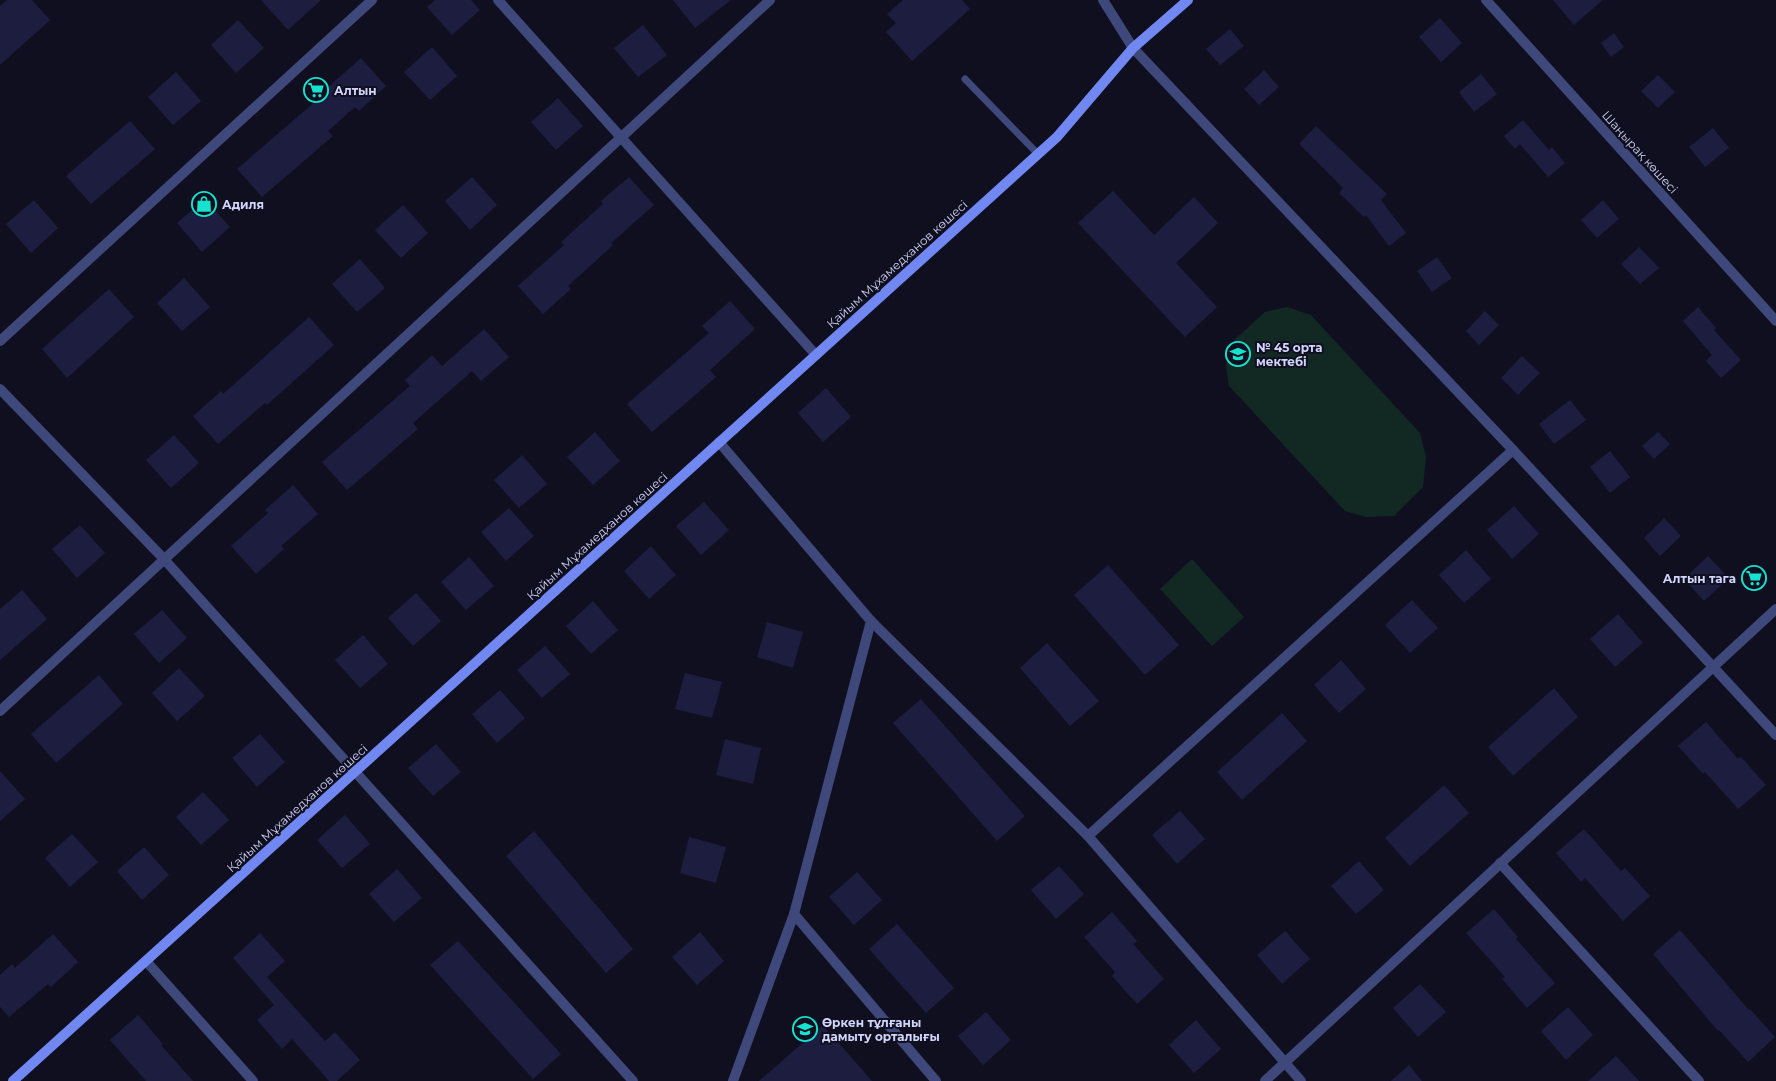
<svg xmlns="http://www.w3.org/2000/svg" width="1776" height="1081" font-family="Montserrat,sans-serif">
  <rect width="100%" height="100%" fill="#0f0f1f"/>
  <g fill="#122923">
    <polygon points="1287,307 1311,315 1420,433 1426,457 1423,487 1394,516 1366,517 1345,511 1229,386 1226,365 1234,340 1265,312"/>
    <polygon points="1192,559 1244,617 1212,646 1160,589"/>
  </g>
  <g fill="#1d1d3f">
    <polygon points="7,0 32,0 50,20 0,65 0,6"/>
    <polygon points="261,0 321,0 288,30"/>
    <polygon points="435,0 471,0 480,10 452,35 427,7"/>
    <polygon points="673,0 731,0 695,28"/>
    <polygon points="903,0 962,0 970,9 912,61 886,32 896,23 887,14"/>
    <polygon points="1553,0 1603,0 1574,25"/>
    <polygon points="1440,18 1462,43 1441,62 1419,37"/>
    <polygon points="238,20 264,48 236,73 211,45"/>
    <polygon points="643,25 667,55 638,77 614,48"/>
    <polygon points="1230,29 1244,46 1220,65 1206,49"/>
    <polygon points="1614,33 1624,47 1611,57 1601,43"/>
    <polygon points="432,47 457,76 430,100 404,72"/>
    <polygon points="361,58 386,86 359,111 355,107 328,131 333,136 262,197 237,169 317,100 309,91 320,82 326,89"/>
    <polygon points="1264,70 1279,87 1259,105 1244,89"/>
    <polygon points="176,72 201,101 173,125 148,97"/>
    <polygon points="1481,74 1497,94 1474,112 1459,92"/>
    <polygon points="1658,75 1675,92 1658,108 1641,91"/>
    <polygon points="558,98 583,126 556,150 531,122"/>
    <polygon points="1523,120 1549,150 1552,147 1565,163 1548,177 1520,144 1515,149 1504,136"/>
    <polygon points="130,121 155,149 91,204 66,176"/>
    <polygon points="1316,126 1387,194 1381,200 1406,233 1389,246 1366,215 1364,217 1339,193 1343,188 1299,144"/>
    <polygon points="1713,128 1729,148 1705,167 1689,147"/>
    <polygon points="472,177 497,205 470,230 445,201"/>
    <polygon points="629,177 654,205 611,243 613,245 568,286 571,289 543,314 518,286 564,245 561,242 603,204 601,201"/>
    <polygon points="1113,191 1154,235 1194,197 1218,223 1176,263 1217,307 1185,337 1078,223"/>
    <polygon points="205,199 230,227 202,252 177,223"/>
    <polygon points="34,200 58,228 31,253 6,224"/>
    <polygon points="1603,200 1619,219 1597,238 1581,220"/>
    <polygon points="403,205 428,233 401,258 375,230"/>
    <polygon points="1639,247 1659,268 1640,284 1621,264"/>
    <polygon points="1437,257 1452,278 1432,292 1417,271"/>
    <polygon points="360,259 385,288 357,312 332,284"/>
    <polygon points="184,278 210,307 182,331 157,303"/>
    <polygon points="109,289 134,317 67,378 42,349"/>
    <polygon points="730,301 755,329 710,370 716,377 652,432 627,404 709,333 702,326"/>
    <polygon points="1698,307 1716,328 1714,330 1741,360 1721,378 1706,361 1712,355 1683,321"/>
    <polygon points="1485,311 1499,325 1479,345 1466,331"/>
    <polygon points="309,317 334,345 267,405 265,403 218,444 193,416 221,391 223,394"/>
    <polygon points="484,329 509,357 481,381 472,371 413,423 418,429 347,490 322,462 410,386 405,380 432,355 442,366"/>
    <polygon points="1522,356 1540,373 1518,395 1501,378"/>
    <polygon points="826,388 851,417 823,442 798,413"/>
    <polygon points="1570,400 1586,420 1554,444 1539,424"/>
    <polygon points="595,432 620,461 593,485 567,457"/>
    <polygon points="1658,432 1670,444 1654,459 1642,446"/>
    <polygon points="174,435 199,463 171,488 146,460"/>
    <polygon points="1610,451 1630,477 1610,493 1590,467"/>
    <polygon points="522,455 547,484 519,508 494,480"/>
    <polygon points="293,485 318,514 281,546 284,549 256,574 231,546 268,513 265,510"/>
    <polygon points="704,502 729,530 701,555 676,526"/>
    <polygon points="1514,506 1539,534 1512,559 1487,530"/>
    <polygon points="509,508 534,536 506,561 481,532"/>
    <polygon points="1664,518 1681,536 1660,556 1644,538"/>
    <polygon points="80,525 105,553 77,578 52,549"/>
    <polygon points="651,546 676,575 649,599 624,571"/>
    <polygon points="1466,550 1491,579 1464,603 1439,575"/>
    <polygon points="1708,556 1729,578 1704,601 1684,579"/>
    <polygon points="469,557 494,586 466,610 441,582"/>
    <polygon points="1108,565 1179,645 1145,675 1074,595"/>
    <polygon points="22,590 47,619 0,660 0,609"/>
    <polygon points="416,593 441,621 413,646 388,618"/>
    <polygon points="1412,600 1438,628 1410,653 1385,625"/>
    <polygon points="593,601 618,630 591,654 566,626"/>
    <polygon points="162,610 187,638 159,663 134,634"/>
    <polygon points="1618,614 1643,643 1615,667 1590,639"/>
    <polygon points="767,622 803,632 793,668 757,657"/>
    <polygon points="363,635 388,664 360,688 335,660"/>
    <polygon points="1047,643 1099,701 1070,726 1020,668"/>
    <polygon points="545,646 570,674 542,698 517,670"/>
    <polygon points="1341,660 1366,689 1339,713 1314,685"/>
    <polygon points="179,668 205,696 177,721 152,693"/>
    <polygon points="685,673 722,682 712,718 675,709"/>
    <polygon points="99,675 123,704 56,763 31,734"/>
    <polygon points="1554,688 1578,717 1513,776 1488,747"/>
    <polygon points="500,690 525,718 497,743 472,714"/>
    <polygon points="921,699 1025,816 997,841 893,723"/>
    <polygon points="1282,713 1307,741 1242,800 1217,772"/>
    <polygon points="1706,722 1738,759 1741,757 1766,785 1738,809 1705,772 1703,774 1678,746"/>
    <polygon points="260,734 285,762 257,787 232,758"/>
    <polygon points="725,739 761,748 753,784 716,775"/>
    <polygon points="436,744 461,772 433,796 408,768"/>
    <polygon points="0,771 25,799 0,821"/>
    <polygon points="1444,785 1469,813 1410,866 1385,838"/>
    <polygon points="203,792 229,820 201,845 176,817"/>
    <polygon points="1180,811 1205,839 1177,864 1152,835"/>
    <polygon points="345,815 370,844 342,868 317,840"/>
    <polygon points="1584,829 1621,871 1625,868 1650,896 1623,921 1585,878 1581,882 1556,853"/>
    <polygon points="534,831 633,949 606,973 506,856"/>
    <polygon points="72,834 98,862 70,887 45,858"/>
    <polygon points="689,837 726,847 716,883 680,873"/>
    <polygon points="144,847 169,875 142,900 117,871"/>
    <polygon points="1359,861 1384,890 1356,914 1331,886"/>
    <polygon points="1059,866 1084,894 1056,919 1031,890"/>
    <polygon points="397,869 422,898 394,922 369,894"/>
    <polygon points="857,872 882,900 854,925 829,897"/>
    <polygon points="1494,909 1518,937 1516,939 1555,983 1527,1008 1502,979 1505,977 1466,933"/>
    <polygon points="1112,912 1137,941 1133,944 1164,979 1137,1004 1112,976 1115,972 1084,937"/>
    <polygon points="897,924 954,988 926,1013 869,949"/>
    <polygon points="1680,930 1749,1010 1750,1009 1775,1037 1748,1062 1719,1030 1718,1031 1653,954"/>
    <polygon points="1285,931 1310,959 1282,984 1257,955"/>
    <polygon points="700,932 724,961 697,985 672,957"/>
    <polygon points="260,933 285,961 267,977 325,1041 335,1032 360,1060 337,1081 329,1081 292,1039 282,1049 257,1020 274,1005 233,958"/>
    <polygon points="53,934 78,962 51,987 48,984 9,1017 0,1007 0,975 12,964 15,968"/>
    <polygon points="458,941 561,1054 533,1079 430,965"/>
    <polygon points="1420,984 1446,1012 1418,1037 1393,1008"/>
    <polygon points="1568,1007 1593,1035 1566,1060 1541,1031"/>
    <polygon points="986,1012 1011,1040 983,1065 958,1036"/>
    <polygon points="138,1015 163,1044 161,1045 193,1081 146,1081 110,1040"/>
    <polygon points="1196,1020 1221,1049 1194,1073 1169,1045"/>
    <polygon points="823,1025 872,1081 759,1081"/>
    <polygon points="1616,1056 1639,1081 1588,1081"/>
    <polygon points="1409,1065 1422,1081 1391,1081"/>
  </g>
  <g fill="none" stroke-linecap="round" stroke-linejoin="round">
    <polyline stroke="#3e487a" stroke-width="7" points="965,79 1038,154"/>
    <g stroke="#3e487a" stroke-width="10">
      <polyline points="498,0 816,355"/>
      <polyline points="1103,0 1133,48 1513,450 1776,735"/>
      <polyline points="1486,0 1776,321"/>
      <polyline points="0,341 372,0"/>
      <polyline points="0,389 163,558 633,1081"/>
      <polyline points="719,442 871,621 794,914 733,1081"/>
      <polyline points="871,621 1088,836 1301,1081"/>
      <polyline points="0,711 770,0"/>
      <polyline points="1088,836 1513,450"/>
      <polyline points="1500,863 1699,1081"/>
      <polyline points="794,914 936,1081"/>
      <polyline points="146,961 253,1081"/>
      <polyline points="1265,1081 1776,609"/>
    </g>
    <polyline stroke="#7188f2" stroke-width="10" points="13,1081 1057,137 1133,48 1188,0"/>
  </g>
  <defs>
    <symbol id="supermarket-ring" viewBox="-11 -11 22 22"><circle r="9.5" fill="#0f0f1f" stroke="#15e3ce" stroke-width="1.5"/><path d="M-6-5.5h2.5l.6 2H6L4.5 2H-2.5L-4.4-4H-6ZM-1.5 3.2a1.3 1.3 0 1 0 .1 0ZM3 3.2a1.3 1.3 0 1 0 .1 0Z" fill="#15e3ce"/></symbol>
    <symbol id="shop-ring" viewBox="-11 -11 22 22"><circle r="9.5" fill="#0f0f1f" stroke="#15e3ce" stroke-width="1.5"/><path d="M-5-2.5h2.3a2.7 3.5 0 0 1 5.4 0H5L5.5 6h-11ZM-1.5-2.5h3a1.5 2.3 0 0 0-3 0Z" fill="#15e3ce"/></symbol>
    <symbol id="school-ring" viewBox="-11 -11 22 22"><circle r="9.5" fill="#0f0f1f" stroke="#15e3ce" stroke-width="1.5"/><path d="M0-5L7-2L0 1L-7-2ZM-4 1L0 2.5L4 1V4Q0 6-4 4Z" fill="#15e3ce"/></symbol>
  </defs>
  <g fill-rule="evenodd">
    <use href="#supermarket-ring" x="302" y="76" width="28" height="28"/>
    <use href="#shop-ring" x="190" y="190" width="28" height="28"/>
    <use href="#school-ring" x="1224" y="340" width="28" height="28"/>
    <use href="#supermarket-ring" x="1740" y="564" width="28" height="28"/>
    <use href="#school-ring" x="791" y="1015" width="28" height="28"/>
  </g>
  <g text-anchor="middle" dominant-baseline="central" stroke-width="4" stroke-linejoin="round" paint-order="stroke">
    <g font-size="12" font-weight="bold" fill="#d2d5fb" stroke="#0f0f1f" text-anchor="start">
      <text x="334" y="90">Алтын</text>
      <text x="222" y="204">Адиля</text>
      <text x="1256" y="347">№ 45 орта<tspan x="1256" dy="14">мектебі</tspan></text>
      <text x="1736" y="578" text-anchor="end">Алтын тага</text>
      <text x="822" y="1022">Өркен тұлғаны<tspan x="822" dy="14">дамыту орталығы</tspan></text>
    </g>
    <g font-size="12" fill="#d2d5fb" stroke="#0f0f1f">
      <text transform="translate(1640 152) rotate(48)">Шаңырақ көшесі</text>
      <text transform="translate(897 264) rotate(-42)">Қайым Мұхамедханов көшесі</text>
      <text transform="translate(597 536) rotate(-42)">Қайым Мұхамедханов көшесі</text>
      <text transform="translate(297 808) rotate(-42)">Қайым Мұхамедханов көшесі</text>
    </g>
  </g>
</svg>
